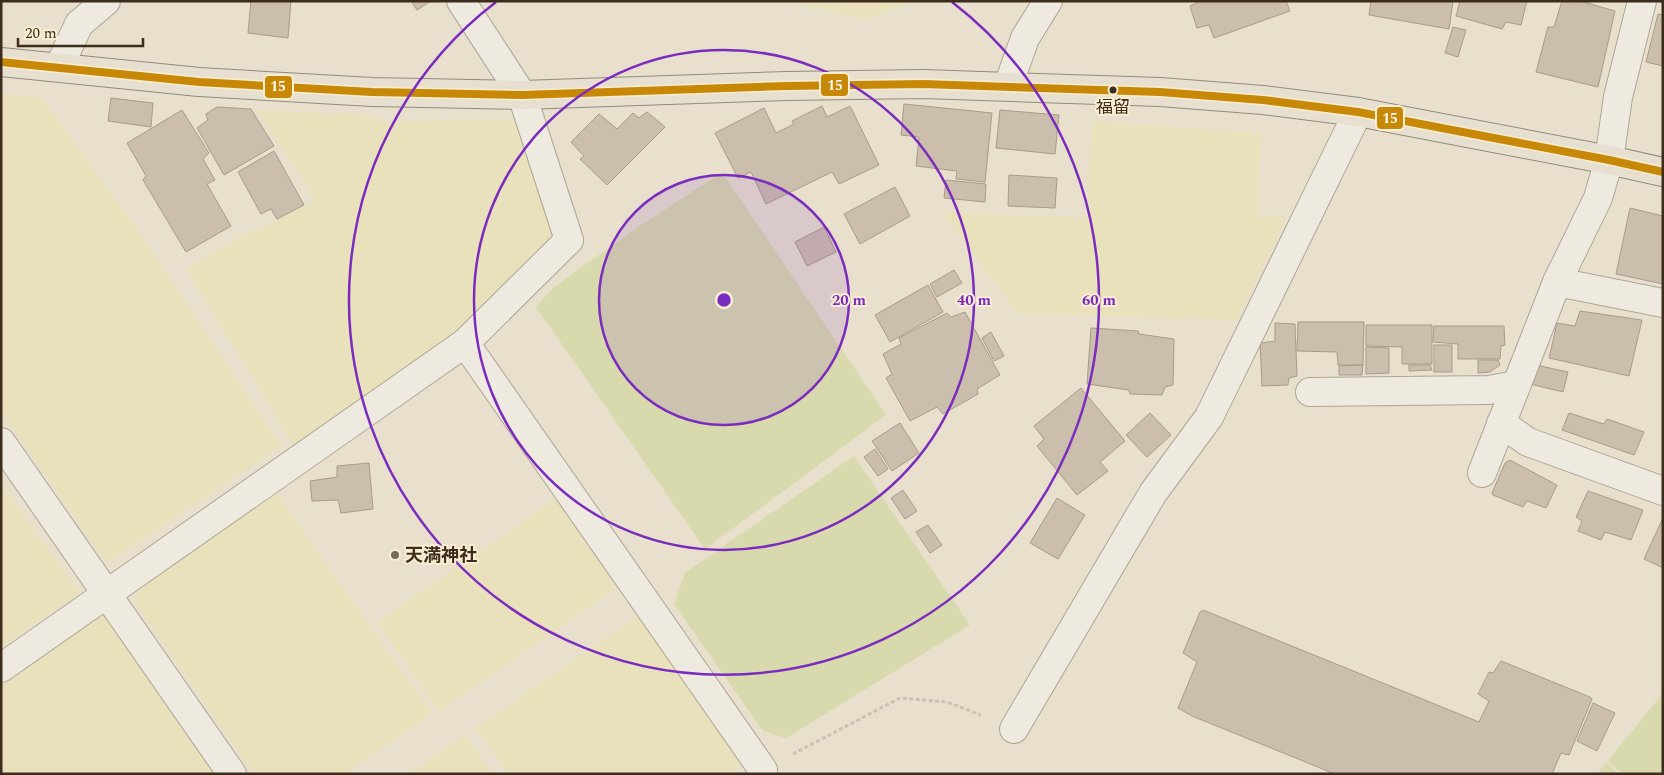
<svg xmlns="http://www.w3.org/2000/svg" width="1664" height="775" font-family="Spectral,'Noto Sans JP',serif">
  <rect width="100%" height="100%" fill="#e8e0cc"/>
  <g fill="#e9e0bc">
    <polygon points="785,1 915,1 866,20"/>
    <polygon points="1,93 42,98 141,234 281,446 107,563 1,411"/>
    <polygon points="257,110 368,115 383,122 514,120 527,132 558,234 460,336 295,447 186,269 254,229 257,231 316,200"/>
    <polygon points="1092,121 1262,133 1257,217 1287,216 1237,320 1018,314 942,212 1087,218"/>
    <polygon points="1,484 80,593 1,647"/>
    <polygon points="277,493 432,714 345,774 254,774 136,604 138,594 141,587"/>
    <polygon points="561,495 623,583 439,712 377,622"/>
    <polygon points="105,613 216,774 1,774 1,684"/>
    <polygon points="642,613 740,760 735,774 508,774 475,728"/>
    <polygon points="465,735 493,774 408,774"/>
  </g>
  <g fill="#d8d9ad">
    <polygon points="718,175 726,178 886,415 705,549 536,307 553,288 635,229"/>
    <polygon points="854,456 970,625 786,738 763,731 674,604 685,573"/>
    <polygon points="1663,693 1663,774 1623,774 1608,761"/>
    <polygon points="1606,763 1619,774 1597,774"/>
  </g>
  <g fill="#ccbead" stroke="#a89b8b">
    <polygon points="251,1 291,1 288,38 248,33"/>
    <polygon points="411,1 431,1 417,10"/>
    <polygon points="1286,1 1290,11 1214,38 1209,25 1197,28 1190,6 1201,1"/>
    <polygon points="1371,1 1453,1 1449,29 1369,15"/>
    <polygon points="1460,1 1527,1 1521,25 1506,22 1502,29 1456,16"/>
    <polygon points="1562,1 1580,1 1615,11 1598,87 1536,72 1548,27 1554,27"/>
    <polygon points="1658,14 1663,15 1663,66 1646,62"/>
    <polygon points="1453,27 1466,30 1458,57 1445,53"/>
    <polygon points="111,98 153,103 151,127 108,121"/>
    <polygon points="904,104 992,113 985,182 956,179 957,171 916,166 919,137 901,135"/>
    <polygon points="822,106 827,117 850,106 879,165 839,184 832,172 766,204 751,172 738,178 715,133 764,108 776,133 794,124 792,121"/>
    <polygon points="217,107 251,109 274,146 224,175 197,128 208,120 206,114"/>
    <polygon points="182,110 209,153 203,159 215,180 207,184 231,226 186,252 143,180 146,176 127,143"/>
    <polygon points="1000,110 1059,115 1055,154 996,148"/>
    <polygon points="647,112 665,127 607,185 580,159 584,156 571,142 599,114 617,129 633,113 639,118"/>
    <polygon points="274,151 304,205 277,219 271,209 261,214 238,172"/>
    <polygon points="1009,175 1057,178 1055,208 1008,206"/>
    <polygon points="946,180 986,184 985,202 944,198"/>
    <polygon points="895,187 910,216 860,244 844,214"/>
    <polygon points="1630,208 1663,216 1663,284 1616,274"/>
    <polygon points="824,227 836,252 807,266 795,242"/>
    <polygon points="954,270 962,283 937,297 930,284"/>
    <polygon points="928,285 943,312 890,342 875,315"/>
    <polygon points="1580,311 1642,320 1629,376 1549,358 1557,323 1575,326"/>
    <polygon points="965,312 1000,375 977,389 978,394 943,414 937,407 910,421 886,378 892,374 883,354 901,344 899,338 947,313 951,317"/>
    <polygon points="1298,322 1364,322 1363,365 1338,365 1337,352 1297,351"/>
    <polygon points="1275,323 1295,324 1297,376 1289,378 1288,385 1262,386 1260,343 1275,341"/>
    <polygon points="1366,325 1432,325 1432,364 1402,364 1402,347 1366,346"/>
    <polygon points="1434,326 1504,326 1505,345 1501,346 1500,359 1458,359 1458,344 1433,342"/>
    <polygon points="1091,328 1138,331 1139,334 1174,339 1173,385 1165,387 1162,395 1130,394 1129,390 1087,384"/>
    <polygon points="991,332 1004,356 994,361 982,338"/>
    <rect x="1434" y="345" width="18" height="27"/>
    <polygon points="1366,347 1389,348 1389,373 1366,374"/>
    <polygon points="1478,360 1498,360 1500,365 1490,372 1478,373"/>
    <polygon points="1363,365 1362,375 1339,375 1339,366"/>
    <polygon points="1409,365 1430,365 1432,370 1409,371"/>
    <polygon points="1536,365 1568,372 1563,392 1530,384"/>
    <polygon points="1081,388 1125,441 1100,462 1108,471 1077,495 1037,446 1044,439 1034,426"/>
    <polygon points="1150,413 1171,435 1147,457 1126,435"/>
    <polygon points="1569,413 1604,424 1607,419 1644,432 1634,455 1562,430"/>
    <polygon points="900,423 919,453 892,471 872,441"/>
    <polygon points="875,449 888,469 878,476 864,457"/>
    <polygon points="1510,460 1557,485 1546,508 1527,501 1523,507 1493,495 1492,493 1505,463"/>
    <polygon points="369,463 373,509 341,513 338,500 312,501 310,481 337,477 337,466"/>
    <polygon points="903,490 917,511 905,519 891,498"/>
    <polygon points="1588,491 1643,510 1631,540 1605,532 1601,540 1578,531 1582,521 1576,517"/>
    <polygon points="1057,498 1085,515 1058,559 1030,543"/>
    <polygon points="1662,520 1663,520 1663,568 1644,559"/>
    <polygon points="928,525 942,545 930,553 916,532"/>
    <polygon points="1203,610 1479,722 1489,701 1478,694 1489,672 1493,673 1501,661 1590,697 1592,699 1569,755 1561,753 1552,774 1335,774 1192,716 1178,708 1197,662 1183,653 1200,612"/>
    <polygon points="1593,703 1615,713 1597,751 1577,741"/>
  </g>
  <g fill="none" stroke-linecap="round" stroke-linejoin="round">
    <defs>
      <g id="minor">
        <polyline points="59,67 79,24 106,1"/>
        <polyline points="1008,86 1025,38 1048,1"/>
        <polyline points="1557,282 1663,303"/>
        <polyline points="465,343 763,770"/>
        <polyline points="1310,392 1489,390 1516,385"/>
        <polyline points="1501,423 1528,442 1663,491"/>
        <polyline points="1,442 232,774"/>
        <polyline points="1482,473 1557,282 1598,198 1609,160 1618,97 1642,1"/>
        <polyline points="1,668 465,343 569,240 522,95 461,1"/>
        <polyline points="1014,729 1153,493 1209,417 1358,112"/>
      </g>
      <polyline id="major" points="1,62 199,82 372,92 522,95 787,86 923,84 1160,92 1263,100 1358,112 1609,160 1663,172"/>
    </defs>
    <use href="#minor" stroke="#ada496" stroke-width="30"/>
    <use href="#major" stroke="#938a7c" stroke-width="30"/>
    <polyline stroke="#c8c1b6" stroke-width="3" stroke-dasharray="4 2.5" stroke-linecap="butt" points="793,754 900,698 947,702 981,715"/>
    <use href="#minor" stroke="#efeae0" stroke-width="28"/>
    <use href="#major" stroke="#e7e0d0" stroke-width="28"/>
    <defs>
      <polyline id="bus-1" points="1,62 199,82 372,92 522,95 787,86 923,84 1160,92 1263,100 1358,112 1609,160 1663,172"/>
    </defs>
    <use href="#bus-1" stroke="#f9eed2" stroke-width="11"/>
    <use href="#bus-1" stroke="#c88807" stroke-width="8"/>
  </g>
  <circle cx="724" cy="300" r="125" fill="#7b2cbf" fill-opacity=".12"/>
  <g fill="none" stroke="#7b2cbf" stroke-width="2.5">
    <circle cx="724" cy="300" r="125"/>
    <circle cx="724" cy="300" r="250"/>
    <path d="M952 2A375 375 0 1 1 496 2"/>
  </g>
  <circle fill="#3d2c1c" stroke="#f9eed2" stroke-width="2" cx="1113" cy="90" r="4.5"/>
  <circle fill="#796b5a" stroke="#f9eed2" stroke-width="2" cx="395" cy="555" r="5"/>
  <g text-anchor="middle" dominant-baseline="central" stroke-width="4" stroke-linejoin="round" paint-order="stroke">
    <g font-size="17" fill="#3d2c1c" stroke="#f9eed2">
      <text x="1113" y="108">福留</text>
    </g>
    <g font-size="18" font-weight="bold" fill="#3d2c1c" stroke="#f9eed2" text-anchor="start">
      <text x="405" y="555">天満神社</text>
    </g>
  </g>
  <circle cx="724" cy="300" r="8" fill="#7b2cbf" stroke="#f9eed2" stroke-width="2.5"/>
  <g font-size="15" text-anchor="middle" font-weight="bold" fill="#7b2cbf" stroke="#f9eed2" stroke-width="4" stroke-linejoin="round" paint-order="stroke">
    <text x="849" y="305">20 m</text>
    <text x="974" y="305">40 m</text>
    <text x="1099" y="305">60 m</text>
  </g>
  <g stroke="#f9eed2" stroke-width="2">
    <rect x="820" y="73" width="29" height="24" rx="5" fill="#c88807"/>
    <rect x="264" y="75" width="29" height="24" rx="5" fill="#c88807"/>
    <rect x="1376" y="106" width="28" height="24" rx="5" fill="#c88807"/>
  </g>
  <g font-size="14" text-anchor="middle" font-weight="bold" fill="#fff">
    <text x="835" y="90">15</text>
    <text x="278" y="91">15</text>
    <text x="1390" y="123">15</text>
  </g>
  <rect width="1664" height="775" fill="none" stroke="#3d2c1c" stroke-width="5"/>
  <path d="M18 38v8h125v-8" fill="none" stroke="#3d2c1c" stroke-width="2.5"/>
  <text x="25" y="38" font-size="15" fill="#3d2c1c" stroke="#f9eed2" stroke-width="4" paint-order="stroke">20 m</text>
</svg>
